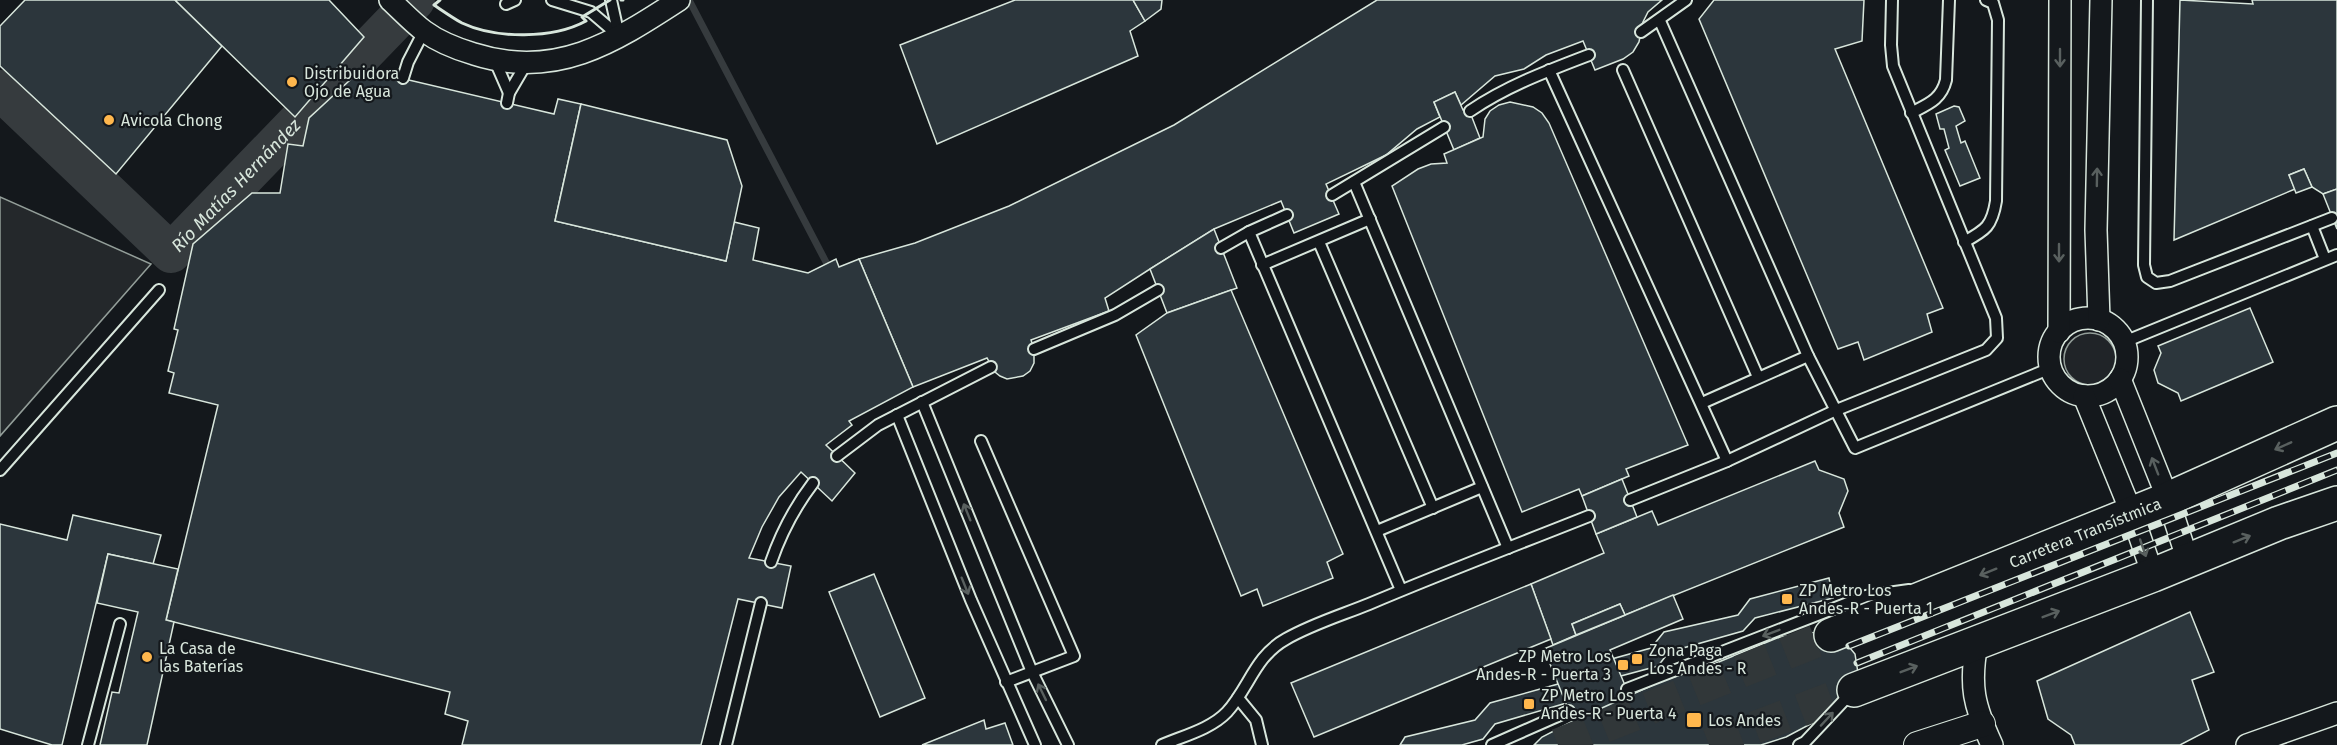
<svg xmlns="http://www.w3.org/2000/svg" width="2337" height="745" font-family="'Fira Sans',sans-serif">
  <rect width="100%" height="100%" fill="#14181c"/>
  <circle fill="#202428" stroke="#939e99" stroke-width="1.5" cx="2090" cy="359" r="26"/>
  <polygon fill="#24282b" stroke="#939e99" stroke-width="1.5" points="0,197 151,264 0,436"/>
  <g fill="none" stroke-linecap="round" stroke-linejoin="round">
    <polyline stroke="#363b3e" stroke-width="7" points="689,0 826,262"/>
    <path stroke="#363b3e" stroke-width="40" id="s1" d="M0,90L171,253L415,0"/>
  </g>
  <g fill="#2c363c" stroke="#d8e6dc" stroke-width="1.5">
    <polygon points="25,0 175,0 222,46 116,174 0,66 0,26"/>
    <polygon points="175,0 329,0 364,37 295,117"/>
    <polygon points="1015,0 1133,0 1145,21 1130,31 1138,56 937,144 900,45"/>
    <polygon points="1133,0 1162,0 1161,9 1145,21"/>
    <polygon points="1377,0 1662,0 1648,12 1643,22 1639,42 1633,52 1623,59 1595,70 1583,41 1546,55 1524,69 1495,76 1461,105 1455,92 1434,102 1440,117 1417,129 1386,155 1326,184 1339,214 1294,233 1281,201 1214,229 1150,269 1105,298 1109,311 1031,340 1034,349 1034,363 1030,371 1023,376 1007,379 1000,376 995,372 987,358 913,387 859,259 915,243 1009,206 1174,125"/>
    <polygon points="1714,0 1864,0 1862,41 1835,49 1943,308 1927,314 1932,332 1864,360 1858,342 1838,349 1699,19"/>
    <polygon points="2180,0 2253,4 2252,0 2337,0 2337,189 2323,194 2312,187 2304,169 2289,175 2295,189 2174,240"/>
    <polygon points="362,69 554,114 558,99 581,104 555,221 726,261 734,222 759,228 753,260 808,273 836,259 839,267 859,259 913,387 849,421 852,425 826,445 855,473 832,501 801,472 779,497 762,527 749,558 791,566 782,608 738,599 701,745 462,745 468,721 445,714 450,692 166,620 218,405 169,393 174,373 168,371 178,330 174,329 193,244 252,193 280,193 288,144 303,146 309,118"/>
    <polygon points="1455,92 1463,110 1468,107 1480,138 1454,150 1434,102"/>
    <polygon points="1510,102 1533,107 1542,113 1549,123 1688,445 1626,469 1629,476 1582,496 1579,489 1522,512 1392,186 1418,169 1431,164 1447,163 1444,154 1483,137 1485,119 1490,111 1499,105"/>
    <polygon points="581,104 727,140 742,186 726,261 555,221"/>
    <polygon points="1954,106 1959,107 1965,121 1956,126 1961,143 1965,141 1980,178 1960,186 1945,150 1949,148 1944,129 1940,129 1936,114"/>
    <polygon points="2304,169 2312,187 2296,193 2289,175"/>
    <polygon points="2337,189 2337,229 2323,194"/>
    <polygon points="1214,229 1237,288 1167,313 1150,269"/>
    <polygon points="1231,290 1343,554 1327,562 1333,578 1263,606 1257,589 1241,596 1136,335 1167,313"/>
    <polygon points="2250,308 2273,362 2181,401 2178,393 2158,383 2154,370 2161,353 2158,346"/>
    <polygon points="1815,461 1819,470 1844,479 1848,491 1839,513 1844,527 1625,615 1620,604 1572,624 1576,635 1553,645 1531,584 1604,553 1596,534 1652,511 1658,525"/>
    <polygon points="1622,479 1637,517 1596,534 1582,496"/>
    <polygon points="73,515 161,535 153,564 108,554 62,745 52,745 0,729 0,524 67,540"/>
    <polygon points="108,554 178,569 166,620 174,622 147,745 100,745 112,692 119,693 138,612 97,603"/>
    <polygon points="874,574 925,698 880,717 829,592"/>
    <polygon points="1829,578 1833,598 1755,618 1743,631 1669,652 1658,666 1580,687 1563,704 1495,724 1483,739 1462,745 1400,745 1405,737 1475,720 1490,703 1558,684 1572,670 1651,648 1664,632 1738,615 1750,599"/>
    <polygon points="1531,584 1551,639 1314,737 1291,683"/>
    <polygon points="1673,595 1683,619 1610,650 1630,697 1573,721 1544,649"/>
    <polygon points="1620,604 1625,615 1576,635 1572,624"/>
    <polygon points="2190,612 2214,672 2192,680 2209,730 2180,745 2075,745 2071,735 2048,719 2037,681"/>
    <polygon points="1807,632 1831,635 1845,642 1855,654 1858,673 1837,710 1786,737 1761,745 1534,745 1542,737 1573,721 1664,680 1709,666 1777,638"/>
    <polygon points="984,720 986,729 1005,723 1013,745 922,745"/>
  </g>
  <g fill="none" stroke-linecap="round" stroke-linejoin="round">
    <g stroke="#313739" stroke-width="33" stroke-dasharray="33 16" stroke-linecap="butt">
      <polyline points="1558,745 1831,635"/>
      <polyline points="1709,745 1854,690"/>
    </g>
    <defs>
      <g id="service">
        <polyline points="552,0 591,12 619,36"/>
        <polyline points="611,0 619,36"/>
        <polyline points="2147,0 2144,265 2147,277 2156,283 2170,281 2332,218"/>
        <polyline points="506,4 515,0"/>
        <polyline points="1660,21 1808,356 1855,448 2051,368"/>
        <polyline points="1641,32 1686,0"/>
        <polyline points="495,61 509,93"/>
        <polyline points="1549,70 1727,461"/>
        <polyline points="1623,70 1758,377"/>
        <polyline points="403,78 408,62 424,31"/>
        <polyline points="507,103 509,93 526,64"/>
        <path d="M1470,111C1507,86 1547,71 1589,55"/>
        <path d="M1911,113C1928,104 1941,100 1946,80L1949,0"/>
        <polyline points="1354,182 1508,548"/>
        <polyline points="1332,195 1444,127"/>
        <polyline points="2312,226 2325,259"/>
        <polyline points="1249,232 1401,590"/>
        <polyline points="1319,242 1433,508"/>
        <path d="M1964,242C1986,230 1992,226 1996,201L1998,20L1993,3L1986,0"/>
        <polyline points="1221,248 1249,232 1287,215"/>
        <polyline points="1262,265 1370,219"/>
        <polyline points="2124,342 2337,255"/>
        <polyline points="1034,349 1115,315 1158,290"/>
        <polyline points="922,402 1032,672 1068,745"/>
        <polyline points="1702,403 1808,356"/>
        <polyline points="897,415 971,600 1035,745"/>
        <polyline points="981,441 1074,656 1006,682"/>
        <polyline points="837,456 878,425 991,367"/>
        <polyline points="0,470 159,290"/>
        <polyline points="1630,500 1727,461 1834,411 1986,350 1997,338 1996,318 1893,66 1891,45 1892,0"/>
        <polyline points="1377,531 1482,487"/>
        <path d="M771,562C781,533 794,508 813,483"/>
        <polyline points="1627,689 1866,596 1909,590"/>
        <polyline points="1238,698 1256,720 1262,745"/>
        <polyline points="88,745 120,624"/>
        <polyline points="726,745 761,603"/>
        <path d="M1162,745C1183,736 1211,729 1227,712C1249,688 1255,656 1286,639C1312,624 1342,615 1369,604C1442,573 1516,545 1589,516"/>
        <polyline points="1492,745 1569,711"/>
        <polyline points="1799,745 1805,742 1851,693"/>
      </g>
      <g id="minor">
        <path d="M390,0C401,10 412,22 424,31C439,42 457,49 474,54C555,80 613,43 679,0"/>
        <circle cx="2088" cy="357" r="39"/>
        <polyline points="2099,320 2096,230 2101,0"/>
        <polyline points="2059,332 2060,0"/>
        <polyline points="2120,379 2168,499 2188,561"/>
        <polyline points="2084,396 2132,514 2153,575"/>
        <path d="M1977,643C1969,686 1974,706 1992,745"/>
        <polyline points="2247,745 2337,713"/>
      </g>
      <polyline id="tertiary" points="1917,745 1982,724"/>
      <g id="primary">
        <path id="s2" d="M1831,635L2168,499L2337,423"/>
        <polyline points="1854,690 2153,575 2279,523 2337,503"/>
      </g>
    </defs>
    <use href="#service" stroke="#d8e6dc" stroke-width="14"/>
    <use href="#minor" stroke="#d8e6dc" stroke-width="24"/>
    <use href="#tertiary" stroke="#d8e6dc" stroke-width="28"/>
    <use href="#primary" stroke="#d8e6dc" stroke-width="36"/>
    <use href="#service" stroke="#14181c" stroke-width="10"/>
    <use href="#minor" stroke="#14181c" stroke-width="21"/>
    <use href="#tertiary" stroke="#14181c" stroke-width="26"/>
    <use href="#primary" stroke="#14181c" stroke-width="33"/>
    <defs>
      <g id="rail">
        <polyline points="1849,646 2337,453"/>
        <polyline points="1857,663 2337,470"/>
      </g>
    </defs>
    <use href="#rail" stroke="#d8e6dc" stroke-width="7"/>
    <use href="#rail" stroke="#14181c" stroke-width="4.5" stroke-dasharray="14" stroke-linecap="butt"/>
    <g stroke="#d8e6dc" stroke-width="3">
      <path d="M440,0L434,5C443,11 453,18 462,23C496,39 553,39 586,21L582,17L610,0"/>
      <polyline points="621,0 623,0"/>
    </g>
  </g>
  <defs><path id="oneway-shaft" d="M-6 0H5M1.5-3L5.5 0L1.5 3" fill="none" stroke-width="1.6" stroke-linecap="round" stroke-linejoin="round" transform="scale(1.5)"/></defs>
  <g stroke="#59605f">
    <use href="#oneway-shaft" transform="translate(2060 58) rotate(90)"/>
    <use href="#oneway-shaft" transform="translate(2097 177) rotate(-89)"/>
    <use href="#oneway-shaft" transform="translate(2059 253) rotate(90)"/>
    <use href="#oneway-shaft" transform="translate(2283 446) rotate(156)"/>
    <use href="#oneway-shaft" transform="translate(2155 466) rotate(-111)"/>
    <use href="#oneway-shaft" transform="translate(967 512) rotate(-112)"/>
    <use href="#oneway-shaft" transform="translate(2242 539) rotate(-22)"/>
    <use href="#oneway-shaft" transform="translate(2143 548) rotate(71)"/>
    <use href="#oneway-shaft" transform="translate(1988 572) rotate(158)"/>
    <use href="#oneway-shaft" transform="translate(965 586) rotate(68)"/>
    <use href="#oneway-shaft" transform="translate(2051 614) rotate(-21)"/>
    <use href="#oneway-shaft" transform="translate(1771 633) rotate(159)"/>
    <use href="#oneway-shaft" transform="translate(1909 669) rotate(-21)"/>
    <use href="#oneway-shaft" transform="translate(1042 692) rotate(-116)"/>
    <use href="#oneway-shaft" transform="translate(1827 719) rotate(-47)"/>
  </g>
  <g fill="#ffb74d" stroke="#14181c" stroke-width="2">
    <circle cx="292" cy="82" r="6"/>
    <circle cx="109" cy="120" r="6"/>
    <rect x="1781" y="593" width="12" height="12" rx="3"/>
    <circle cx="147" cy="657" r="6"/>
    <rect x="1631" y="653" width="12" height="12" rx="3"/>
    <rect x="1617" y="659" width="12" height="12" rx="3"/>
    <rect x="1523" y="698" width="12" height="12" rx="3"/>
    <rect x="1686" y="712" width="16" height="16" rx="3"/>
  </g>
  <g text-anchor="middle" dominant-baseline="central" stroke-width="4.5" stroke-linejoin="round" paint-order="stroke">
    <g font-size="16" fill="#d8e6dc" stroke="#14181c" text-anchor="start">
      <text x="304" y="73">Distribuidora<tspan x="304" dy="18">Ojo de Agua</tspan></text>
      <text x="121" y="120">Avicola Chong</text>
      <text x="1799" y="590">ZP Metro Los<tspan x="1799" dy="18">Andes-R - Puerta 1</tspan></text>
      <text x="159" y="648">La Casa de<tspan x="159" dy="18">las Baterías</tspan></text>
      <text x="1649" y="650">Zona Paga<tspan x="1649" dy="18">Los Andes - R</tspan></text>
      <text x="1611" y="656" text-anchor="end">ZP Metro Los<tspan x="1611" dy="18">Andes-R - Puerta 3</tspan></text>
      <text x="1541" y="695">ZP Metro Los<tspan x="1541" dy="18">Andes-R - Puerta 4</tspan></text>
      <text x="1708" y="720">Los Andes</text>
    </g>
    <g font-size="16" fill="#d8e6dc" stroke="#14181c">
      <text stroke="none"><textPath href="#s2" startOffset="274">Carretera Transístmica</textPath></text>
    </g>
    <g font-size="18" font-style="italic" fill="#d8e6dc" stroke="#14181c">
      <text stroke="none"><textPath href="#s1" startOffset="330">Río Matías Hernández</textPath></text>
    </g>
  </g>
</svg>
